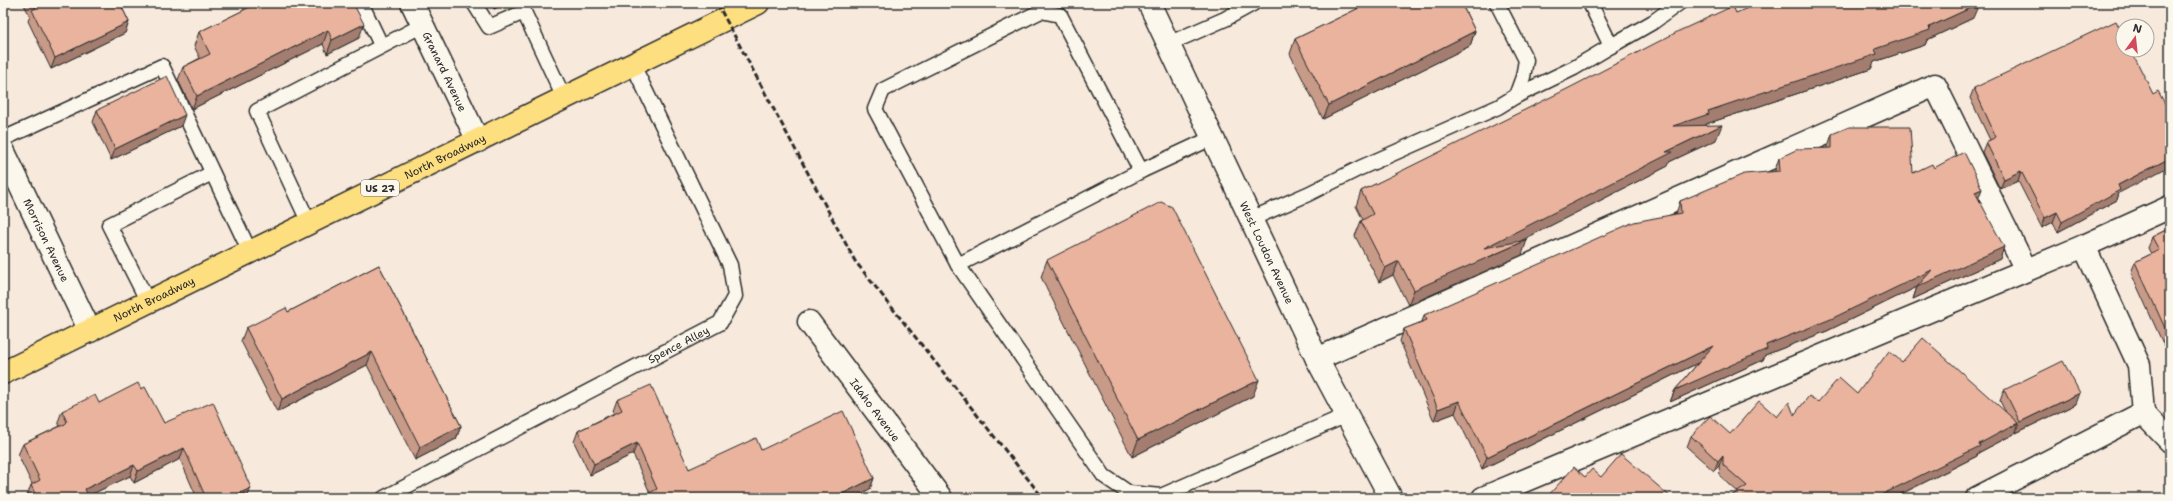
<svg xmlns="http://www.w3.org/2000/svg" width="2173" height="501" font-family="'Shantell Sans',sans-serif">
  <rect width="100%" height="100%" fill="#f7e9dc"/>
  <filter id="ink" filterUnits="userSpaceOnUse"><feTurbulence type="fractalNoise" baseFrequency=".025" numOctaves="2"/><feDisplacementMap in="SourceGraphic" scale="8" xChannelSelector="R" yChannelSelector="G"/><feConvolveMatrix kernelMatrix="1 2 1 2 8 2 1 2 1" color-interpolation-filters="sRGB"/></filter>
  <g filter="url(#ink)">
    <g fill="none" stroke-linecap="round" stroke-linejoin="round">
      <defs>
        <g id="lane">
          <polyline points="361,3 381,45"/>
          <polyline points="474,3 489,27 524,12 564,98"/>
          <polyline points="1590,3 1611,46 1653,22 1679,3"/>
          <polyline points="1168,44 1225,19 1254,3"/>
          <polyline points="1516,96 1574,68 1611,46"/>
          <polyline points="1212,138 1141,171 1060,15 1041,11 883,90 875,109 958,265 1104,476 1129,493 1161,496 1347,415"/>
          <polyline points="3,139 162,66 250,252"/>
          <polyline points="1251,219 1308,194 1360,168 1498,107 1516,96 1523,77 1526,60 1497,3"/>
          <polyline points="309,223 257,111 423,25"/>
          <polyline points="958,265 1141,171"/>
          <polyline points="148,302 109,225 212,173"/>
          <path id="s1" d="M384,498L720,323L735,296L730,265L633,65"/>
        </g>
        <g id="street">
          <path id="s2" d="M412,3L478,141"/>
          <path id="s3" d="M3,150L90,331"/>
          <polyline points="2084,246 2139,365 2143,413 2170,441"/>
          <path id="s4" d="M809,322L941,498"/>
          <polyline points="1317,359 1935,85 2026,270"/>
          <polyline points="1483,498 2084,246 2170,207"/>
          <polyline points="1977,498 2143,413"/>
        </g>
        <g id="secondary">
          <path id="s5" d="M1149,3L1317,359L1391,498"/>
        </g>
        <g id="primary">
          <path id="s6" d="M3,373L758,3"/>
        </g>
      </defs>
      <use href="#lane" stroke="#2b2b2b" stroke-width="17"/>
      <use href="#street" stroke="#2b2b2b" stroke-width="25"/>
      <use href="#secondary" stroke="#2b2b2b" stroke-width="25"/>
      <use href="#primary" stroke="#2b2b2b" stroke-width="25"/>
      <use href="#lane" stroke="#fbf7ec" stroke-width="14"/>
      <use href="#street" stroke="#fbf7ec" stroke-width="22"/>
      <use href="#secondary" stroke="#fbf7ec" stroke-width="22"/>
      <use href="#primary" stroke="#fedf80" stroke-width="22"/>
      <polyline stroke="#2b2b2b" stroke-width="3" stroke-dasharray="6 3" stroke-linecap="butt" points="717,3 855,261 1043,498"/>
    </g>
    <g fill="#c89a88" stroke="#2b2b2b">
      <polygon points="23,3 120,3 129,22 125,33 51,69 28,21 30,16"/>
      <polygon points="241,3 353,3 359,38 327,54 323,44 192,109 178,80 183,67 200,58 194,46 199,32 244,10"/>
      <polygon points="491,3 506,3 494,9"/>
      <polygon points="1360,3 1461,3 1475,31 1470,46 1323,119 1290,54 1295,39 1359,8"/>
      <polygon points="1736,13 1973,18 1927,40 1925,45 1874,62 1871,69 1706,124 1705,126 1716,140 1669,162 1668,166 1520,241 1522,255 1408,305 1393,275 1379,282 1355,236 1361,221 1363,220 1356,206 1361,191"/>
      <polygon points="1974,88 2119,193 2117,200 2058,232 2053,222 2042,228 2018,181 2000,189 1982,152 1986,142 1990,140 1970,98"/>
      <polygon points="97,110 181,126 111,160 93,122"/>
      <polygon points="1832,134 1913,173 1934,168 1979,198 2000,259 1913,299 1917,287 1827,331 1765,355 1763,360 1670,402 1675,390 1698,363 1482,469 1455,413 1434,421 1400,341 1404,329 1422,322 1424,315 1676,214 1680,201 1775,171 1775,170 1779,158 1828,148 1828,146"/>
      <polygon points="2170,228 2170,346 2165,348 2131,273 2135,262 2151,254 2148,248 2152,237"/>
      <polygon points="1047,260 1253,396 1132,457 1041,277"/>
      <polygon points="379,265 461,426 456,439 415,460 367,365 277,412 241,341 246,328 288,312"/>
      <polygon points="1902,362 2006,413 2000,401 2004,390 2076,404 2016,433 2015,430 2014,434 1978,453 1977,456 1893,498 1728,498 1738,492 1720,476 1719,466 1714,471 1687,447 1691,436 1730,434 1777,417 1794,415 1818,402 1857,394"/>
      <polygon points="141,389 164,423 247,498 197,498 180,459 134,483 130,476 88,496 89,498 28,498 27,496 31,485 32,484 18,455 23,444 60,426 58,422 62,411 99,403"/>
      <polygon points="617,400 689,469 761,450 874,478 870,489 650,493 633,454 590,475 574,442 578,431 614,413 613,411"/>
    </g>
    <g fill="#a37d6f" stroke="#2b2b2b">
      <polygon points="496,3 506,3 494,9"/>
      <polygon points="1979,4 1973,18 1927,40 1925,45 1874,62 1871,69 1706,124 1704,129 1673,126 1708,111 1875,49 1929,27"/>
      <polygon points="129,22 125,33 51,69 55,58"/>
      <polygon points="364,24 359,38 327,54 332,40"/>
      <polygon points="328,30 323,44 192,109 197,96"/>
      <polygon points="1475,31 1470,46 1323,119 1329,105"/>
      <polygon points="185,115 181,126 111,160 115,149"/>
      <polygon points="1722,125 1716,140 1669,162 1668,166 1489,257 1527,240 1522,255 1408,305 1414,290 1484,248 1666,152"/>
      <polygon points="2170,158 2170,166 2119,193 2117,200 2058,232 2062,222 2118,185"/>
      <polygon points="2021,171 2018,181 2000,189 2004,179"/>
      <polygon points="1982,189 1978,200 1975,192"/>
      <polygon points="2057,212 2053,222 2042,228 2045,218"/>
      <polygon points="2004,247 2000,259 1913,299 1917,287 1827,331 1765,355 1763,360 1670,402 1675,390 1766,345 1932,270"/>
      <polygon points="1399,261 1393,275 1379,282 1385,268"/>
      <polygon points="2169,337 2170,337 2170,346 2165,348"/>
      <polygon points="1713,346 1708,358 1482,469 1487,457"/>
      <polygon points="372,352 367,365 277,412 282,399"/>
      <polygon points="1259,380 1253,396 1132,457 1138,440"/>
      <polygon points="2080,393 2076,404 2016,433 2020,422"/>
      <polygon points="1459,401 1455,413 1434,421 1438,409"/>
      <polygon points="2018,423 2014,434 1978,453 1977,456 1893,498 1875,498"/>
      <polygon points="461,426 456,439 415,460 420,447"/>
      <polygon points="637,443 633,454 590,475 594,464"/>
      <polygon points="184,448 180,459 134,483 138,471"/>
      <polygon points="1723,455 1719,466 1714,471 1718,461"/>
      <polygon points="134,465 130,476 84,498 85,489"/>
      <polygon points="874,478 870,489 853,498 834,498"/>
      <polygon points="251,488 247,498 229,498"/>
    </g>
    <g fill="#e9b39e" stroke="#2b2b2b">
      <polygon points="33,3 120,3 129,22 55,58 32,10 36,8"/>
      <polygon points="253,3 353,3 364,24 332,40 328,30 197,96 183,67 210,54 199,32 254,5"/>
      <polygon points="1361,3 1461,3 1475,31 1329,105 1295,39 1363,6"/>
      <polygon points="1759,3 1978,3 1979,4 1929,27 1930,30 1875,49 1877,54 1708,111 1709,114 1673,126 1722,125 1666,152 1673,152 1484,248 1527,240 1414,290 1399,261 1385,268 1361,221 1373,214 1361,191 1569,88 1679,31 1733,6 1736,13"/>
      <polygon points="2116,21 2123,35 2123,50 2131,50 2153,94 2158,91 2170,113 2170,158 2118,185 2120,190 2062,222 2057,212 2045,218 2021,171 2004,179 1986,142 1996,137 1974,88"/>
      <polygon points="167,76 185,115 115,149 97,110"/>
      <polygon points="1849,127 1910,127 1913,173 1932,164 1934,168 1964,152 1982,189 1975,192 2004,247 1917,287 1932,270 1831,319 1766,345 1767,349 1675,390 1713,346 1487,457 1459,401 1438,409 1404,329 1427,320 1424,315 1634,222 1681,213 1680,201 1744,174 1780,171 1779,158 1798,149 1832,148 1832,134"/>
      <polygon points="1161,202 1172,207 1259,380 1138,440 1047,260"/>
      <polygon points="2170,228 2170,337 2169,337 2135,262 2159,250 2152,237"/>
      <polygon points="379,265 461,426 420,447 372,352 282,399 246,328 286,308 288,312"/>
      <polygon points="1923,338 2018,423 1979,444 1980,446 1875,498 1728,498 1747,486 1723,465 1723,455 1718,461 1691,436 1710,416 1730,434 1759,401 1777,417 1789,402 1794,415 1809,396 1818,402 1839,378 1857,394 1889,351 1902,362"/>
      <polygon points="2063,361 2080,393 2020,422 2004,390"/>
      <polygon points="138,383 141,389 145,387 164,423 213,402 251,488 229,498 206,498 184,448 138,471 134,465 85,489 89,498 37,498 31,485 40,480 23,444 65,424 67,422 62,411 95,395 99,403"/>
      <polygon points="651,385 689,469 756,438 761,450 843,411 874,478 834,498 640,498 657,489 637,443 594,464 578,431 622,410 617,400"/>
      <polygon points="1621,454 1672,498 1546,498 1574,467 1585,477 1592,469 1601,477"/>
      <polygon points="1530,495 1531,498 1523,498"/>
    </g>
  </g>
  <g text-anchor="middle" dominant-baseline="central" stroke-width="3" stroke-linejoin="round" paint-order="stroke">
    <rect fill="#fbf7ec" stroke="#696865" stroke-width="1" x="361" y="180" width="38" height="16" rx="3"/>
    <g font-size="10" font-weight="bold" fill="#2b2b2b">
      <text x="380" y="188">US 27</text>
    </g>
    <g font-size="11" fill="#2b2b2b" stroke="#fbf7ec">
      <text stroke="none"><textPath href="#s2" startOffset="76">Granard Avenue</textPath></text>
      <text stroke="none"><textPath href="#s6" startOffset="492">North Broadway</textPath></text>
      <text stroke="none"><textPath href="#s3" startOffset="100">Morrison Avenue</textPath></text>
      <text stroke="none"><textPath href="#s5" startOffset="276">West Loudon Avenue</textPath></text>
      <text stroke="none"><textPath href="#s6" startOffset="168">North Broadway</textPath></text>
      <text stroke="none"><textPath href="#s1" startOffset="332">Spence Alley</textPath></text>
      <text stroke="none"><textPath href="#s4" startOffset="110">Idaho Avenue</textPath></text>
    </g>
  </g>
  <rect width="2173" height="501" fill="none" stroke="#fbf7ec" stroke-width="16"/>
  <rect x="8" y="8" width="2157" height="485" fill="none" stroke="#2b2b2b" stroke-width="1.5" filter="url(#ink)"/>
  <g transform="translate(2135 38) rotate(15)"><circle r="19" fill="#fbf7ec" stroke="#a8a59f"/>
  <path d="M0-3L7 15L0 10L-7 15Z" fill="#d1495b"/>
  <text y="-6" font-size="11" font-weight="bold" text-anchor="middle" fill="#2b2b2b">N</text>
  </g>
</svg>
